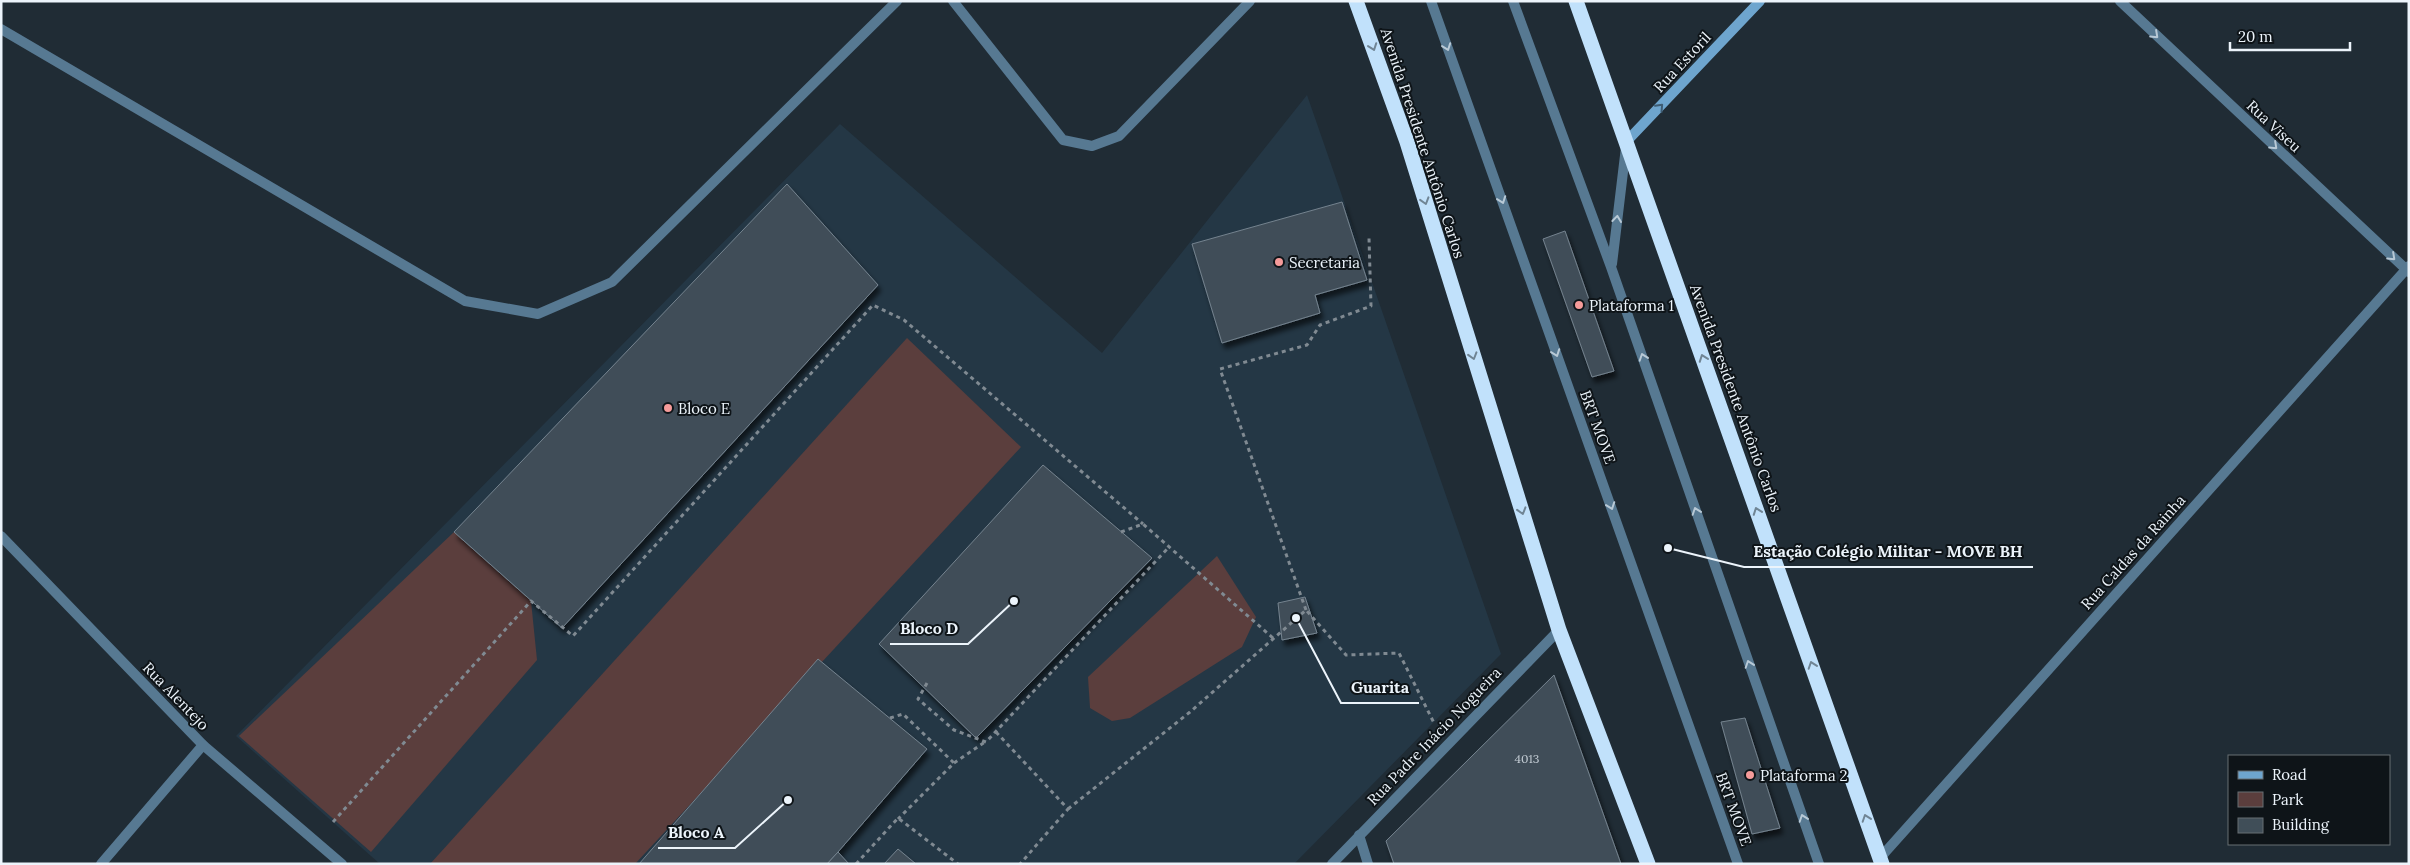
<svg xmlns="http://www.w3.org/2000/svg" width="2410" height="865" font-family="Lora,serif">
  <defs>
    <filter id="shadow"><feDropShadow dx="3" dy="5.5" stdDeviation="2.5" flood-color="#0009"/></filter>
  </defs>
  <rect width="100%" height="100%" fill="#202c35"/>
  <polygon fill="#243745" points="1307,95 1501,654 1294,864 380,864 236,736 840,124 1102,353"/>
  <g fill="#5b3e3d">
    <polygon points="907,338 1021,447 635,864 430,864"/>
    <polygon points="454,532 531,601 537,660 371,852 239,736"/>
    <polygon points="1217,556 1256,617 1242,647 1130,718 1112,721 1090,708 1088,677"/>
  </g>
  <g fill="#404e58" stroke="#75838f" filter="url(#shadow)">
    <polygon points="787,184 878,285 562,628 454,532"/>
    <polygon points="1342,202 1367,280 1315,295 1320,313 1222,343 1192,244"/>
    <polygon points="1565,231 1614,371 1592,377 1543,239"/>
    <polygon points="1043,465 1152,558 976,738 879,644"/>
    <polygon points="1305,597 1317,633 1282,640 1278,603"/>
    <polygon points="818,659 927,749 838,852 827,864 639,864"/>
    <polygon points="1554,675 1621,864 1394,864 1386,841"/>
    <polygon points="1745,718 1780,828 1752,834 1721,722"/>
    <polygon points="898,849 916,864 884,864"/>
    <polygon points="838,852 849,864 827,864"/>
  </g>
  <g fill="none" stroke-linecap="round" stroke-linejoin="round">
    <g stroke="#808a92" stroke-width="3" stroke-dasharray="4 4" stroke-linecap="butt">
      <polyline points="1121,532 1143,524 1273,638"/>
      <polyline points="1306,610 1220,369 1307,345 1320,325 1371,306 1369,238"/>
      <polyline points="927,683 918,699 954,730 986,742 1169,547"/>
      <polyline points="890,718 903,714 954,763 898,819"/>
      <polyline points="996,732 1068,809 1020,864"/>
      <polyline points="954,763 985,742"/>
      <polyline points="1068,809 1190,712 1306,610 1346,655 1399,653 1434,723"/>
      <polyline points="333,822 531,601 573,636 873,305 904,320 1143,524"/>
      <polyline points="856,864 898,818 958,864"/>
    </g>
    <g stroke="#577992" stroke-width="10">
      <polyline points="953,1 1063,140 1092,146 1119,136 1250,1"/>
      <polyline points="1431,1 1738,864"/>
      <polyline points="1513,1 1611,267 1819,864"/>
      <polyline points="1,29 465,301 538,314 612,282 897,1"/>
      <polyline points="1612,264 1626,147"/>
    </g>
    <g stroke="#577992" stroke-width="10">
      <polyline points="2120,1 2409,272"/>
      <polyline points="1,536 203,745 342,864"/>
      <polyline points="1359,835 1368,864"/>
      <polyline points="1880,858 2409,266"/>
      <polyline points="101,864 203,745"/>
      <polyline points="1332,864 1559,630"/>
    </g>
    <polyline stroke="#6ea5ce" stroke-width="10" points="1626,142 1760,1"/>
    <g stroke="#c1e1fb" stroke-width="15">
      <polyline points="1356,1 1407,142 1559,630 1648,864"/>
      <polyline points="1576,1 1882,864"/>
    </g>
  </g>
  <defs><path id="oneway-chevron" d="M-2-3.5L2.5 0L-2 3.5" fill="none" stroke-width="1.6" stroke-linecap="round" stroke-linejoin="round" transform="scale(1.25)"/></defs>
  <g stroke="#b8c9d6">
    <use href="#oneway-chevron" transform="translate(2155 35) rotate(43)"/>
    <use href="#oneway-chevron" transform="translate(1447 47) rotate(70)"/>
    <use href="#oneway-chevron" transform="translate(2274 146) rotate(43)"/>
    <use href="#oneway-chevron" transform="translate(1502 200) rotate(70)"/>
    <use href="#oneway-chevron" transform="translate(1617 219) rotate(-83)"/>
    <use href="#oneway-chevron" transform="translate(2392 257) rotate(43)"/>
    <use href="#oneway-chevron" transform="translate(1556 353) rotate(70)"/>
    <use href="#oneway-chevron" transform="translate(1643 357) rotate(-109)"/>
    <use href="#oneway-chevron" transform="translate(1611 506) rotate(70)"/>
    <use href="#oneway-chevron" transform="translate(1696 511) rotate(-109)"/>
    <use href="#oneway-chevron" transform="translate(1749 664) rotate(-109)"/>
    <use href="#oneway-chevron" transform="translate(1803 818) rotate(-109)"/>
  </g>
  <g stroke="#708595">
    <use href="#oneway-chevron" transform="translate(1373 47) rotate(70)"/>
    <use href="#oneway-chevron" transform="translate(1425 201) rotate(73)"/>
    <use href="#oneway-chevron" transform="translate(1473 356) rotate(73)"/>
    <use href="#oneway-chevron" transform="translate(1703 358) rotate(-110)"/>
    <use href="#oneway-chevron" transform="translate(1522 511) rotate(73)"/>
    <use href="#oneway-chevron" transform="translate(1757 511) rotate(-110)"/>
    <use href="#oneway-chevron" transform="translate(1812 665) rotate(-109)"/>
    <use href="#oneway-chevron" transform="translate(1866 818) rotate(-109)"/>
  </g>
  <use stroke="#3e5c73" href="#oneway-chevron" transform="translate(1660 107) rotate(-47)"/>
  <g fill="#f59b9a" stroke="#0e1418" stroke-width="2">
    <circle cx="1279" cy="262" r="5"/>
    <circle cx="1579" cy="305" r="5"/>
    <circle cx="668" cy="408" r="5"/>
    <circle cx="1750" cy="775" r="5"/>
  </g>
  <g text-anchor="middle" dominant-baseline="central" stroke-width="4" stroke-linejoin="round" paint-order="stroke">
    <g font-size="12" fill="#c1cad2">
      <text x="1527" y="758">4013</text>
    </g>
    <g font-size="15" fill="#ecf4fb" stroke="#0e1418">
      <text transform="translate(1682 62) rotate(-47)">Rua Estoril</text>
      <text transform="translate(2274 126) rotate(43)">Rua Viseu</text>
      <text transform="translate(1423 143) rotate(72)">Avenida Presidente Antônio Carlos</text>
      <text transform="translate(1736 398) rotate(70)">Avenida Presidente Antônio Carlos</text>
      <text transform="translate(1598 427) rotate(70)">BRT MOVE</text>
      <text transform="translate(2133 552) rotate(-48)">Rua Caldas da Rainha</text>
      <text transform="translate(176 696) rotate(46)">Rua Alentejo</text>
      <text transform="translate(1434 736) rotate(-46)">Rua Padre Inácio Nogueira</text>
      <text transform="translate(1734 809) rotate(70)">BRT MOVE</text>
    </g>
    <g font-size="15" fill="#ecf4fb" stroke="#0e1418" text-anchor="start">
      <text x="1289" y="262">Secretaria</text>
      <text x="1589" y="305">Plataforma 1</text>
      <text x="678" y="408">Bloco E</text>
      <text x="1760" y="775">Plataforma 2</text>
    </g>
  </g>
  <path fill="none" stroke="#ecf4fb" stroke-width="2" d="M1668 548L1744 567H2033M1014 601L968 644H890M1296 618L1341 703H1419M788 800L735 848H658"/>
  <g fill="#ecf4fb" stroke="#0e1418" stroke-width="2">
    <circle cx="1668" cy="548" r="5"/>
    <circle cx="1014" cy="601" r="5"/>
    <circle cx="1296" cy="618" r="5"/>
    <circle cx="788" cy="800" r="5"/>
  </g>
  <g font-size="16" text-anchor="middle" font-weight="bold" fill="#ecf4fb" stroke="#0e1418" stroke-width="4" stroke-linejoin="round" paint-order="stroke">
    <text x="1888" y="557">Estação Colégio Militar - MOVE BH</text>
    <text x="929" y="634">Bloco D</text>
    <text x="1380" y="693">Guarita</text>
    <text x="696" y="838">Bloco A</text>
  </g>
  <rect width="2410" height="865" fill="none" stroke="#ecf4fb" stroke-width="5"/>
  <rect x="2228" y="755" width="162" height="90" fill="#0e1418" stroke="#676e73"/>
  <rect x="2238" y="771" width="25" height="8" fill="#6ea5ce" stroke="#676e73"/>
  <text x="2272" y="780" font-size="15" fill="#ecf4fb">Road</text>
  <rect x="2238" y="792" width="25" height="15" fill="#5b3e3d" stroke="#676e73"/>
  <text x="2272" y="805" font-size="15" fill="#ecf4fb">Park</text>
  <rect x="2238" y="818" width="25" height="15" fill="#404e58" stroke="#676e73"/>
  <text x="2272" y="830" font-size="15" fill="#ecf4fb">Building</text>
  <path d="M2230 42v8h120v-8" fill="none" stroke="#ecf4fb" stroke-width="2.5"/>
  <text x="2238" y="42" font-size="15" fill="#ecf4fb" stroke="#0e1418" stroke-width="4" paint-order="stroke">20 m</text>
</svg>
